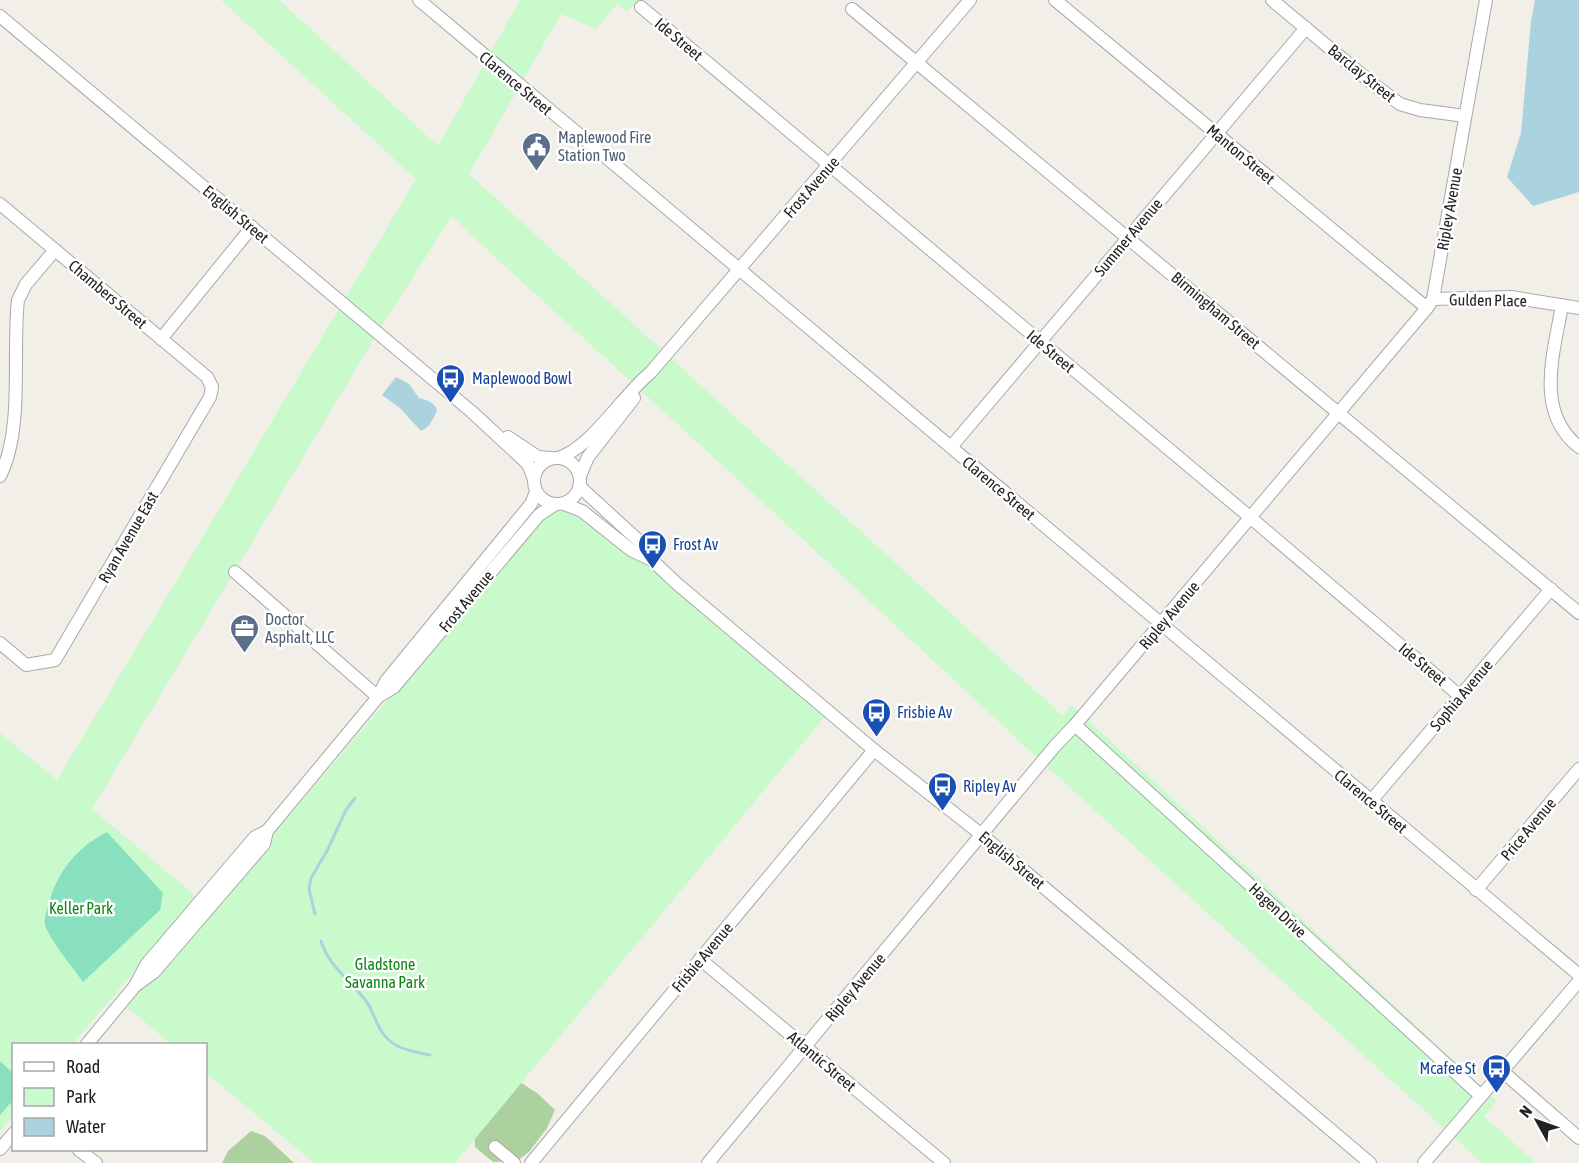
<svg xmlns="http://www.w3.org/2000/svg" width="1579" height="1163" font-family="'Asap Condensed',sans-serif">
  <rect width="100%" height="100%" fill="#f2efe9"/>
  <g fill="#add19e">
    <polygon points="509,1075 537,1093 555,1110 547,1128 529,1152 517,1161 493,1162 475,1147 474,1128"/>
    <polygon points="251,1131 265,1136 294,1163 222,1163 228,1151"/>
  </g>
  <g fill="#c8facc">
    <polygon points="221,0 279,0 438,146 520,0 639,0 627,12 617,4 596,29 561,14 469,174 1062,715 1072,705 1497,1101 1484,1116 1536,1163 1482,1163 1056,775 795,532 483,246 452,216 381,327 346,297 416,179"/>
    <polygon points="340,307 375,337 92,809 198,898 72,1044 14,1044 13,1115 0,1131 0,733 57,780"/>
    <polygon points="561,495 828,713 455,1163 314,1163 206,1073 206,1044 171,1044 127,1007"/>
  </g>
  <g fill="#88e0be">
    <path d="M107,832L163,893L160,910L83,982C71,965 55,947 46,928C43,922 46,912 48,906C57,872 76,848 107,832Z"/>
    <polygon points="0,1061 13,1073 14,1099 0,1115"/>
  </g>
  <g fill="#aad3df">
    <polygon points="1535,0 1579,0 1579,192 1533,206 1507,177 1521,133 1531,21"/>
    <path d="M396,377L409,384L419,398C427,400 434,402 437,410C433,419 431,426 421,431L400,408L382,395Z"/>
  </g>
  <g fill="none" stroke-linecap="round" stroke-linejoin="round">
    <g stroke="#aad3df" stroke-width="3">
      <polyline points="315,914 309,889 311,878 327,851 346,810 355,798"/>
      <path d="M321,941C330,968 349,979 366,1001C375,1013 377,1031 390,1041C400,1050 417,1052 430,1055"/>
    </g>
    <defs>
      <g id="minor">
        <polyline points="419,0 1579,975"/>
        <polyline points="1055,0 1427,308"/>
        <polyline points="1272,0 1368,80 1400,104 1420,110 1465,116"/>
        <polyline points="641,7 1251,518 1460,696"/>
        <polyline points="852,9 1579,613"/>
        <polyline points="0,16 472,412 528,464 534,479"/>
        <polyline points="0,204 207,377 212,387 210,397 55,660 26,665 0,643"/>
        <polyline points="1433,299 1511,297 1579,308"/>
        <path d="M1562,305C1554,353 1534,412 1579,447"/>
        <polyline points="161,339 252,227"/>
        <polyline points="508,437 538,457 551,458"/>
        <polyline points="951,447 1306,28"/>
        <circle cx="557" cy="481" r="23"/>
        <path d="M558,458C591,448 622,396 651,372L970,0"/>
        <path d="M0,476C24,429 12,353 18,300L26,284L55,250"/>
        <polyline points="580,476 588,457 634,398"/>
        <polyline points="580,487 639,541 652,560 675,582 874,750 982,835 1370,1163"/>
        <polyline points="564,504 582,511 631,550 650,559"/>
        <polyline points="235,572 378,697"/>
        <polyline points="379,696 394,687 539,515 554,505"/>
        <polyline points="1075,725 1481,1096"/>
        <polyline points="1371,801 1551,589"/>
        <polyline points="1476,890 1579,769"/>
        <polyline points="700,959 944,1163"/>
        <polyline points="135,986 154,972 264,844 267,831 378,697 386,681 531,504 536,492"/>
        <polyline points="87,1044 135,986 146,965 255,837 267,831"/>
        <polyline points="1502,1071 1579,1138"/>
        <polyline points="495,1147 514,1163"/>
        <polyline points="0,1149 14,1133"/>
        <polyline points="79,1150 96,1163"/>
        <polyline points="531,1163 874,750"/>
        <polyline points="708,1163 1055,746 1075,725 1427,308 1433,299 1486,0"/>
        <polyline points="1424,1163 1579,981"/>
      </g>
    </defs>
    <use href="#minor" stroke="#a9a9a9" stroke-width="14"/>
    <use href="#minor" stroke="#fff" stroke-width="12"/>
  </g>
  <defs>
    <symbol id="civic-pin" viewBox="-11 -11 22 30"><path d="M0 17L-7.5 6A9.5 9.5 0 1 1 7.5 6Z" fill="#5c6f8a" stroke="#fff"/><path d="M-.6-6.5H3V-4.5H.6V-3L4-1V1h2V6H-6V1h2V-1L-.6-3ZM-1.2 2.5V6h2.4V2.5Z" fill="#fff"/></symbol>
    <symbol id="bus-pin" viewBox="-11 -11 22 30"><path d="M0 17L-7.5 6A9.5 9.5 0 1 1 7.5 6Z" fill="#1a4fb4" stroke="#fff"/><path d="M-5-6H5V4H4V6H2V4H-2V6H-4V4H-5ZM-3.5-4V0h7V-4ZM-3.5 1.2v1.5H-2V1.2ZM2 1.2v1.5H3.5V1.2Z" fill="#fff"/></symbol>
    <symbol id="office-pin" viewBox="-11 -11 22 30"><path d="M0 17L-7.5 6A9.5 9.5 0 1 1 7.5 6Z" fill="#5c6f8a" stroke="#fff"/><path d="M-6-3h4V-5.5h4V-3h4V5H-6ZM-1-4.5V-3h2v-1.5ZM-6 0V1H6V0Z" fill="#fff"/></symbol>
  </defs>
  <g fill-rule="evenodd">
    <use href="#civic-pin" x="520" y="130" width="33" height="45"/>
    <use href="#bus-pin" x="434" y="362" width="33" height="45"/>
    <use href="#bus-pin" x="636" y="528" width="33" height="45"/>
    <use href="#office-pin" x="228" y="612" width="33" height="45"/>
    <use href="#bus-pin" x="860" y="696" width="33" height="45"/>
    <use href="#bus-pin" x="926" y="770" width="33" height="45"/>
    <use href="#bus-pin" x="1480" y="1052" width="33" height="45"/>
  </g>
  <g text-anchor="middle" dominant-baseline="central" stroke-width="5" stroke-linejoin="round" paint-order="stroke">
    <g font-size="16" fill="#222" stroke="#fff">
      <text transform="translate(679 39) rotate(40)">Ide Street</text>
      <text transform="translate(1362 73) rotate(39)">Barclay Street</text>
      <text transform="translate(516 83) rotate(40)">Clarence Street</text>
      <text transform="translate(1241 154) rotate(40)">Manton Street</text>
      <text transform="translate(811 187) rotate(-49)">Frost Avenue</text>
      <text transform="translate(1449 209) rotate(-80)">Ripley Avenue</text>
      <text transform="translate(236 214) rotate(40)">English Street</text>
      <text transform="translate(1128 237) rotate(-50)">Summer Avenue</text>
      <text transform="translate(108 294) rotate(40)">Chambers Street</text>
      <text transform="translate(1488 300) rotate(1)">Gulden Place</text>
      <text transform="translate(1216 310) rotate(40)">Birmingham Street</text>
      <text transform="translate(1051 351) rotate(40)">Ide Street</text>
      <text transform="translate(999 488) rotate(40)">Clarence Street</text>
      <text transform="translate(128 537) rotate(-60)">Ryan Avenue East</text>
      <text transform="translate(466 601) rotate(-50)">Frost Avenue</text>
      <text transform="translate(1169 615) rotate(-50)">Ripley Avenue</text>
      <text transform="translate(1423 664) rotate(40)">Ide Street</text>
      <text transform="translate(1461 695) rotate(-50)">Sophia Avenue</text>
      <text transform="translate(1371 801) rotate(40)">Clarence Street</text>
      <text transform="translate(1528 829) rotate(-50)">Price Avenue</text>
      <text transform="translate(1012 860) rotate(40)">English Street</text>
      <text transform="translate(1278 910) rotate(43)">Hagen Drive</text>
      <text transform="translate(702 957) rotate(-50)">Frisbie Avenue</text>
      <text transform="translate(855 987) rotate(-50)">Ripley Avenue</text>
      <text transform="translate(822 1061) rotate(40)">Atlantic Street</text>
    </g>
    <g font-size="16" fill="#4e5e75" stroke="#fff" text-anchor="start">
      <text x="558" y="137">Maplewood Fire<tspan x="558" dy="18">Station Two</tspan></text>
      <text x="265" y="619">Doctor<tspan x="265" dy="18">Asphalt, LLC</tspan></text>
    </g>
    <g font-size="16" fill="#164399" stroke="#fff" text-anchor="start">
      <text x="472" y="378">Maplewood Bowl</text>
      <text x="673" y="544">Frost Av</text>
      <text x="897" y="712">Frisbie Av</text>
      <text x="963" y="786">Ripley Av</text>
      <text x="1476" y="1068" text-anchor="end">Mcafee St</text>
    </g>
    <g font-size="16" fill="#0c8416" stroke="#fff">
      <text x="81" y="908">Keller Park</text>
      <text x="385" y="964">Gladstone<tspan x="385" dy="18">Savanna Park</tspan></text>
    </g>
  </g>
  <rect x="12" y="1043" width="195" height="108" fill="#ffffff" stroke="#a7a7a7" stroke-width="1.5"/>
  <rect x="24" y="1062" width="30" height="9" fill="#ffffff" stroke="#a7a7a7" stroke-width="1.5"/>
  <text x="66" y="1073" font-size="18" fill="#222222">Road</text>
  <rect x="24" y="1088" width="30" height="18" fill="#c8facc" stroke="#a7a7a7" stroke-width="1.5"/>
  <text x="66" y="1103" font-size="18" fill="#222222">Park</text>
  <rect x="24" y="1118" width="30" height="18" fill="#aad3df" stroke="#a7a7a7" stroke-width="1.5"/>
  <text x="66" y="1133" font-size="18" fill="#222222">Water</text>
  <g transform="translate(1537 1121) rotate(310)" stroke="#ffffff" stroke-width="4.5" paint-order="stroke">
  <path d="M0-4.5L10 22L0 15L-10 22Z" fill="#222222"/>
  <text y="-9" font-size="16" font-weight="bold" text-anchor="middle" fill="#222222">N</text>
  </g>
</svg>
